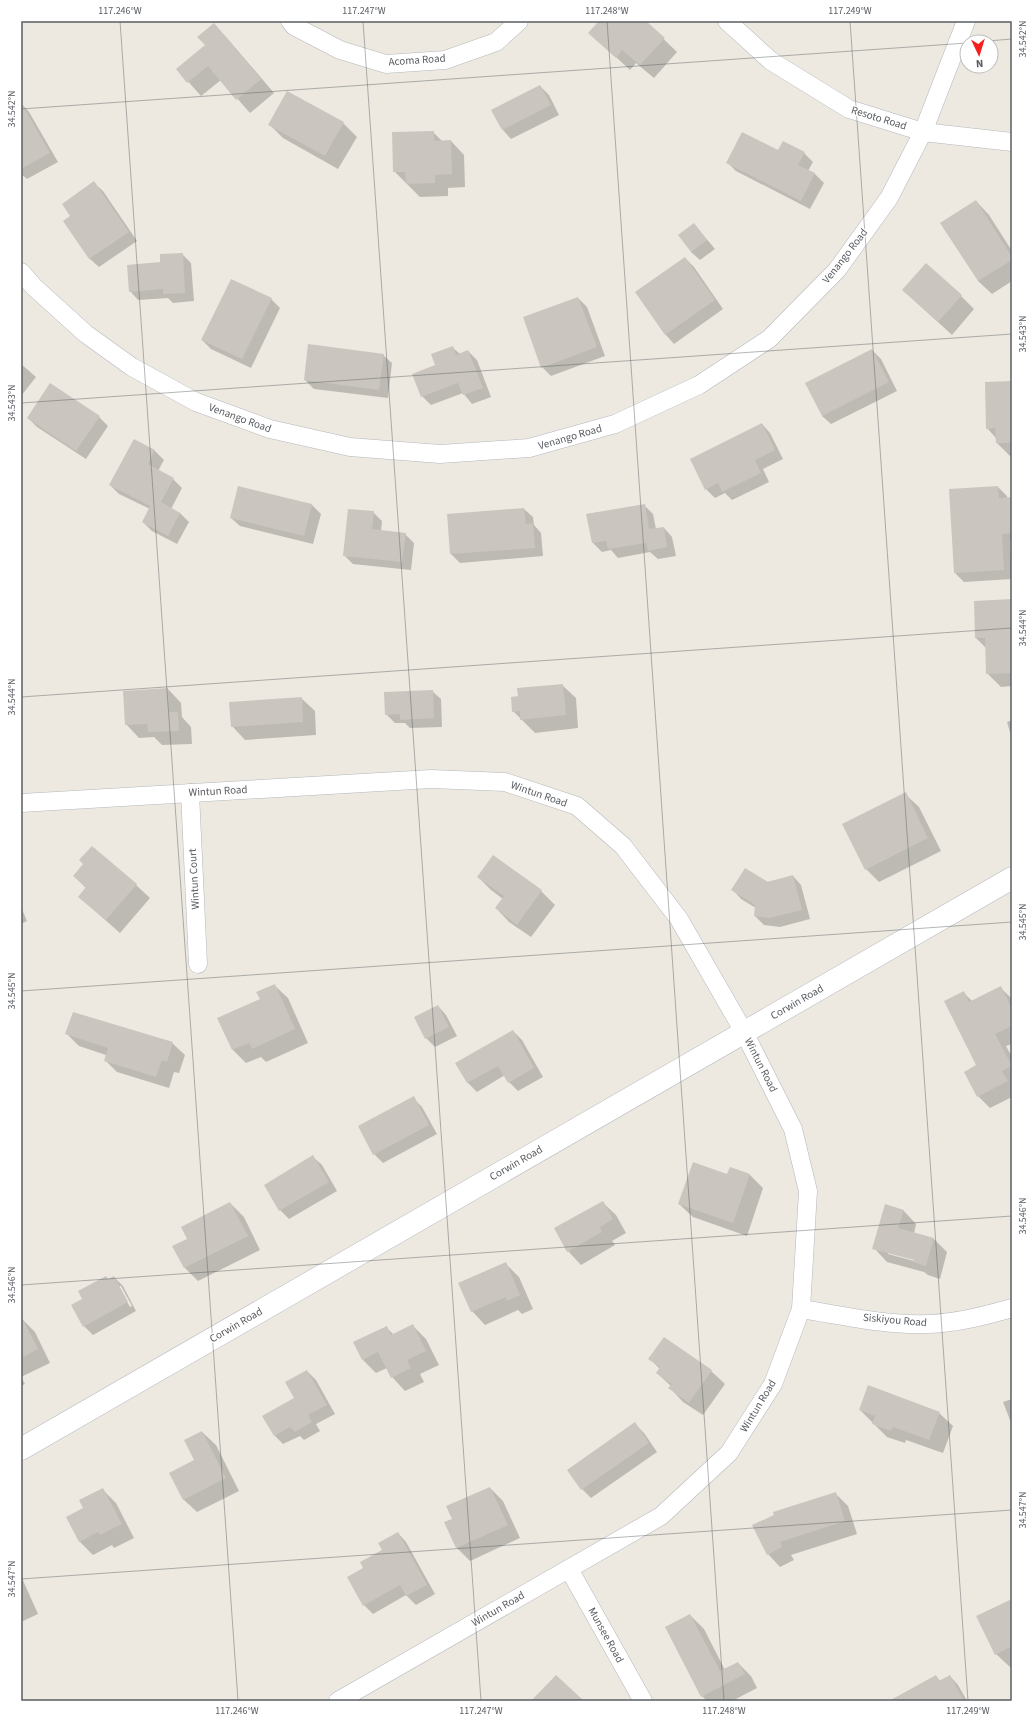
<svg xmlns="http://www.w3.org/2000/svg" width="1033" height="1722" font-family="'Source Sans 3',sans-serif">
  <rect width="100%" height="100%" fill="#ede9e0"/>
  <g fill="#0003" fill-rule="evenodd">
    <polygon points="600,21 645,21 677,52 654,78 636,63 630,70 590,33"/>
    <polygon points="214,24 227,38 274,93 250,113 221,80 201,96 177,69 206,45"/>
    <polygon points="540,86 549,95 559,115 511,139 503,130 492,110"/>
    <polygon points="21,103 29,112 58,162 27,179 21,174"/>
    <polygon points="343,123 357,137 338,169 283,138 269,124"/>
    <polygon points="433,132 443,142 451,141 464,155 465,187 448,188 448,196 420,197 394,171"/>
    <polygon points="778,152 804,153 813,162 808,171 815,174 824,183 810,209 736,171 727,162"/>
    <polygon points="94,183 103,191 137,241 99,267 90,259 64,221 72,216"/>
    <polygon points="976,201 989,215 1012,251 1012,281 992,294 978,281"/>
    <polygon points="694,224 715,249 700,260 691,252"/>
    <polygon points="182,254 191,263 194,301 173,303 168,298 138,300 130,291 161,263"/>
    <polygon points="685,258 694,267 723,309 674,344 666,335 636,292"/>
    <polygon points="903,290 961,296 974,309 952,335"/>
    <polygon points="578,298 587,307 605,356 551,376 542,367"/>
    <polygon points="271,299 280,308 251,368 211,349 202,340"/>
    <polygon points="452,347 460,354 468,351 477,360 491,397 472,404 463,393 431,405 422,396 436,366"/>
    <polygon points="872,350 881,359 897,391 831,424 822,416"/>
    <polygon points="383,355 392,363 388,398 314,389 305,380"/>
    <polygon points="21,364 36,377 21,396"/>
    <polygon points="1012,382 1012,456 1010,456 996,442 996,438 987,428"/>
    <polygon points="99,417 108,426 86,459 37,427 28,418"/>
    <polygon points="762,424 770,433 783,459 763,469 769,482 732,500 725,493 715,498 706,489"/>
    <polygon points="134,440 155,451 164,460 158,471 173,479 182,488 171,509 180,513 189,522 177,544 152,531 143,522 150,509 119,494 110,485"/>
    <polygon points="998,487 1007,496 1007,499 1012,498 1012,542 1010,542 1012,579 964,582 955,573"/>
    <polygon points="312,505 321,514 313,544 240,526 231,518"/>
    <polygon points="644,505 653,514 656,529 664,528 672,537 676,556 658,559 650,552 618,558 611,550 602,552 593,543 588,514"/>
    <polygon points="524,509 533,517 534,525 541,533 543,556 460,563 451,554 448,515"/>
    <polygon points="373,512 382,521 381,531 405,534 414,543 411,570 353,564 344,555"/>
    <polygon points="1012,600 1012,686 1001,687 987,673 986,648 976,638"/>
    <polygon points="562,685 576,698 578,728 535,733 513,711"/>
    <polygon points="168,689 181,703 182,717 191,727 192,744 162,745 154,737 139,738 126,724"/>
    <polygon points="432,691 441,699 442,727 410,728 405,723 395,723 386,714"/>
    <polygon points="301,698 315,711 316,735 245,740 232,726"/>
    <polygon points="1012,720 1012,739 1007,722"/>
    <polygon points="905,794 919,807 941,851 879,882 866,869"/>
    <polygon points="493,856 541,891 555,905 531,937 509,922 496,908 503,899 491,890 478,877"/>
    <polygon points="85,864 136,885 150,898 120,933 79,897 86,888 74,876"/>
    <polygon points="793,876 801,885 810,919 780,927 764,925 755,916 756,908 741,899 733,890"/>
    <polygon points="21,907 27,921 21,924"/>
    <polygon points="274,985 288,998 308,1043 266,1062 261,1057 246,1063 233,1050 218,1019 261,1000"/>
    <polygon points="1000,987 1012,999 1012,1044 1006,1046 1012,1057 1012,1097 990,1108 978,1096 977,1066 963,992 972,1001"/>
    <polygon points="438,1006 446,1015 457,1036 435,1047 426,1038"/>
    <polygon points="513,1031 522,1040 543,1077 518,1091 509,1082 505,1075 477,1092 468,1083 457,1063"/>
    <polygon points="67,1034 172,1043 185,1055 179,1073 174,1072 169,1088 117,1072 105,1060 106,1055 79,1046"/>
    <polygon points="413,1098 422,1107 437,1134 383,1163 374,1154"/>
    <polygon points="313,1157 322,1165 337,1191 289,1219 280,1210"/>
    <polygon points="731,1168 750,1175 763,1188 747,1236 693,1217 679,1204 728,1176"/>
    <polygon points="602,1202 616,1215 626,1233 612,1241 615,1245 581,1265 568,1251"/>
    <polygon points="230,1203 244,1217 260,1250 198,1281 185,1268 174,1246 188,1239"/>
    <path d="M903,1210L916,1224L914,1234L934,1239L947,1252L940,1279L928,1275L924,1272L887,1262L874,1248ZM888,1252L919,1260L918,1262L888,1254Z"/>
    <polygon points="505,1263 519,1277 533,1309 522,1314 518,1310 485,1325 472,1311"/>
    <path d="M114,1277L123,1286L136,1311L93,1335L84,1326L83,1299ZM118,1286H121L132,1306L130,1307Z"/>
    <polygon points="21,1318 35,1332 50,1363 21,1377 25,1384 21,1386"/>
    <polygon points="413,1326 426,1339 439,1365 420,1374 424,1382 405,1391 392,1377 387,1368 376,1373 363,1360 354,1342 386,1327 394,1335"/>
    <polygon points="650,1359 711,1371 725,1384 703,1415 683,1402 670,1388 671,1386 657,1373 660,1369"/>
    <polygon points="307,1371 316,1380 335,1414 316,1424 320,1431 304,1440 300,1436 283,1444 275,1436 295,1398"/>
    <polygon points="1012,1399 1012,1425 1003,1402"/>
    <polygon points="860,1410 939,1413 953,1426 943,1453 906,1440 905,1443 887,1437"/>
    <polygon points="635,1424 644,1433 657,1452 591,1498 582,1489 568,1470"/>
    <polygon points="202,1432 216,1445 239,1491 197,1512 183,1499 196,1460"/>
    <polygon points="490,1488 503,1501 520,1538 470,1561 457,1548 453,1519"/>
    <polygon points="102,1489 116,1503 134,1538 114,1548 112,1545 93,1555 80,1542 84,1509"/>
    <polygon points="835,1493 848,1506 857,1534 791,1555 794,1560 780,1567 768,1554 775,1515"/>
    <polygon points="398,1533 406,1542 435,1594 416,1605 406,1595 373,1614 364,1605 364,1569"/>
    <polygon points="21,1576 38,1614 21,1622"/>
    <polygon points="1012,1600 1012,1666 1010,1667 996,1654"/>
    <polygon points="690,1615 704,1629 725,1670 738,1663 751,1676 757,1688 732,1701 707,1701 702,1696"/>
    <polygon points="936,1676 940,1681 950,1676 958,1685 967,1701 891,1701"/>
  </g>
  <g fill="#cac6bf">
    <polygon points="599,21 646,21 665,38 640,65 622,50 616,58 588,33"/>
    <polygon points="214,23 261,79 236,100 208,66 187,83 176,69 205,45 197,37"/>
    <polygon points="540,85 551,105 502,130 491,110"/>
    <polygon points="287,91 344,122 325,156 268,125"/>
    <polygon points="21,102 50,153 21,169"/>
    <polygon points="434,131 434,141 451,140 452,174 435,175 435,183 406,184 405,172 393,172 392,132"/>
    <polygon points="742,132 778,150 783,141 805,152 798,165 815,173 801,201 726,163"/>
    <polygon points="94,181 129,232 89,259 63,221 70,216 62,204"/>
    <polygon points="976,200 1012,257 1012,260 978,281 940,223"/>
    <polygon points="694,223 707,240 691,252 678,235"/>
    <polygon points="183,253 185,293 163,294 163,289 129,292 127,265 160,262 160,254"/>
    <polygon points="685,257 715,300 665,335 635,292"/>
    <polygon points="926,263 962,295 938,322 902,290"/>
    <polygon points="231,279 272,298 242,359 201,340"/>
    <polygon points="578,297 597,347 541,368 523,317"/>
    <polygon points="308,344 384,354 379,390 304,380"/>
    <polygon points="453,346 456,355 468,350 483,388 463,395 458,383 421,397 412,374 435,365 431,354"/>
    <polygon points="872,349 889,382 822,416 805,383"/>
    <polygon points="1012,381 1012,443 996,443 995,428 986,429 985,382"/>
    <polygon points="50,383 100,416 76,451 27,418"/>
    <polygon points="762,423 775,450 755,460 761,473 722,492 718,483 705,490 690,459"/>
    <polygon points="134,439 155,450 148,464 174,478 161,502 180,513 168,536 142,522 150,506 109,485"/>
    <polygon points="238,486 312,504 304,536 230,518"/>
    <polygon points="998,486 999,498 1012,497 1012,533 1002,534 1004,570 954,573 949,489"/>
    <polygon points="645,504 649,529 664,527 667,547 648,551 646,543 608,549 606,541 592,543 586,514"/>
    <polygon points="524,508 526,524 533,523 535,548 450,554 447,514"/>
    <polygon points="348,509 374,511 372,529 406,533 402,562 343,556"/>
    <polygon points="1012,599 1012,673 986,674 985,638 975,638 974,601"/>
    <polygon points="563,684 566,715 520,720 520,711 512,712 511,697 518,696 517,688"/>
    <polygon points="168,688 169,712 178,712 179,731 148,732 147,724 125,725 123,691"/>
    <polygon points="433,690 434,718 400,720 400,714 385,715 384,692"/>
    <polygon points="302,697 303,722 231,727 229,702"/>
    <polygon points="906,792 928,838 865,870 842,824"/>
    <polygon points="92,846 137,884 106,920 78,897 86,887 73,876 83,864 79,860"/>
    <polygon points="493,855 542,890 517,925 495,908 504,896 477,877"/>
    <polygon points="745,868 768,882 793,875 802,910 770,918 754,916 755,905 731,890"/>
    <polygon points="275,984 295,1029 252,1049 249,1043 232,1050 217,1018 260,999 256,992"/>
    <polygon points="1001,986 1012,1009 1012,1026 995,1034 1012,1066 1002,1071 1008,1081 977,1097 964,1072 976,1065 944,1001 964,991 969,1002"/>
    <polygon points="438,1005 449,1027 425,1039 414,1017"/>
    <polygon points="73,1012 173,1042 167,1062 162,1060 156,1077 104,1061 108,1048 65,1034"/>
    <polygon points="513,1030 534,1068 508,1083 498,1066 467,1083 455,1063"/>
    <polygon points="414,1096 429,1125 373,1155 358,1126"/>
    <polygon points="313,1155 329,1182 279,1211 264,1185"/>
    <polygon points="693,1162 727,1174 730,1167 750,1174 733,1223 678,1204"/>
    <polygon points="603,1201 613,1219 600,1227 602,1232 567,1252 554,1228"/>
    <polygon points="230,1202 248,1236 184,1268 172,1246 187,1239 181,1227"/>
    <polygon points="885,1204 904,1210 898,1228 934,1238 926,1266 913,1262 914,1260 872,1249"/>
    <polygon points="506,1262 520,1295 507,1301 506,1297 471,1312 458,1283"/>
    <polygon points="106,1276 108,1279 114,1276 128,1302 83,1327 71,1305 82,1299 78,1291"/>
    <polygon points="21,1316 38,1349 21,1358"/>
    <polygon points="413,1324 426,1351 407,1360 411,1368 391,1378 378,1352 362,1360 353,1342 387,1326 391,1335"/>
    <polygon points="664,1337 712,1370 689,1403 668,1388 672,1384 656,1373 660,1367 648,1359"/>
    <polygon points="307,1370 327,1405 308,1415 312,1422 295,1432 290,1427 274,1436 262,1416 294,1398 285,1382"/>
    <polygon points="868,1385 940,1412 929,1440 893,1427 891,1431 872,1424 875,1416 859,1410"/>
    <polygon points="635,1422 649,1443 581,1490 567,1470"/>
    <polygon points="202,1431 226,1478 183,1500 169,1473 194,1460 184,1440"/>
    <polygon points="490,1487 508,1525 456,1548 444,1522 452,1519 446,1506"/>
    <polygon points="103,1488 122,1524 100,1535 98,1532 79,1542 66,1517 83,1508 79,1500"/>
    <polygon points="836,1492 845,1521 780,1542 782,1547 767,1555 752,1525 774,1515 773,1512"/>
    <polygon points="398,1532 427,1585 406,1596 400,1585 363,1606 347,1577 363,1568 360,1562 382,1550 378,1543"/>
    <polygon points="1012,1599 1012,1646 995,1655 976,1616"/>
    <polygon points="690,1614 720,1671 738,1662 745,1674 701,1697 665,1627"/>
    <polygon points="556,1675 584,1701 531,1701"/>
    <polygon points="936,1675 939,1681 950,1675 964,1701 889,1701"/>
  </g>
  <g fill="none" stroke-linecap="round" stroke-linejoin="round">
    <defs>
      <g id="street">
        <polyline points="290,21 294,26 340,50 386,64 445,60 496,42 519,21"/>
        <polyline points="727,21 771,61 849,109 923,132 1012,142"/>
        <polyline points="21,272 34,287 86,334 132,367 196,402 270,429 350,447 440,454 529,448 615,424 699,385 769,339 837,270 889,198 923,132 966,21"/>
        <polyline points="190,793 198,964"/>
        <polyline points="21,803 431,779 505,782 577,806 623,846 679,919 744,1032 793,1129 808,1191 801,1309 773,1384 729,1453 661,1516 338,1701"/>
        <path d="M801,1309C841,1315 887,1326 928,1324C957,1323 984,1316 1012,1308"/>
        <polyline points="569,1569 643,1701"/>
      </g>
      <polyline id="secondary" points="21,1449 1012,878"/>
    </defs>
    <use href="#street" stroke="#b3b7bc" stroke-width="19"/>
    <use href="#secondary" stroke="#b6bac0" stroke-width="23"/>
    <use href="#street" stroke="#fff" stroke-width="18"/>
    <use href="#secondary" stroke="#fff" stroke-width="22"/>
  </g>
  <path fill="none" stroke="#595d62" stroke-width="1" stroke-opacity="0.45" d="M120,21L238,1701M363,21L481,1701M607,21L724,1701M850,21L968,1701M975,42L1012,39M21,109L967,43M21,403L1012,334M21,697L1012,628M21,991L1012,922M21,1285L1012,1216M21,1579L1012,1510"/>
  <g text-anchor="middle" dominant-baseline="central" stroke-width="3" stroke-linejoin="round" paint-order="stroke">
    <g font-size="11" fill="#595d62" stroke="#fff">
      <text transform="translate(417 60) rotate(-4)">Acoma Road</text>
      <text transform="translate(879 118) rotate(17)">Resoto Road</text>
      <text transform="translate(845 256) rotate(-52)">Venango Road</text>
      <text transform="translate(240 418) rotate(20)">Venango Road</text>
      <text transform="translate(570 437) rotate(-16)">Venango Road</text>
      <text transform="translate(218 791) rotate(-3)">Wintun Road</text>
      <text transform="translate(539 794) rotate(19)">Wintun Road</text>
      <text transform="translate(194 879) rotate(-93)">Wintun Court</text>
      <text transform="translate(797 1002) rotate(-30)">Corwin Road</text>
      <text transform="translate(761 1065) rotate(63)">Wintun Road</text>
      <text transform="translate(516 1163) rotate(-30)">Corwin Road</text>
      <text transform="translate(895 1320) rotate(5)">Siskiyou Road</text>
      <text transform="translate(236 1325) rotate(-30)">Corwin Road</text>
      <text transform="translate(758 1406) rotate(-59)">Wintun Road</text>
      <text transform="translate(498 1609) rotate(-30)">Wintun Road</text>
      <text transform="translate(606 1635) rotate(61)">Munsee Road</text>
    </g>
  </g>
  <rect width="1033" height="1722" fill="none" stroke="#ffffff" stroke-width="44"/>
  <g transform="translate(979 54) rotate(176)"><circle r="19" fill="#ffffff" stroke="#bdbec0"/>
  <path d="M0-3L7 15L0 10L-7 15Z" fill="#f61f1d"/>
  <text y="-6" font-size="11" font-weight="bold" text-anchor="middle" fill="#595d62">N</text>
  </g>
  <rect x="22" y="22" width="989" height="1678" fill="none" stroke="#595d62" stroke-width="1.5"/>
  <g font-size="10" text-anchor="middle" fill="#595d62">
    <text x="120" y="14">117.246°W</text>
    <text x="364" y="14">117.247°W</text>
    <text x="607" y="14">117.248°W</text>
    <text x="850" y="14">117.249°W</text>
    <text transform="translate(1022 39) rotate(-90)" y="4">34.542°N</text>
    <text transform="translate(11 109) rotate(-90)" y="4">34.542°N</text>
    <text transform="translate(1022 334) rotate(-90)" y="4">34.543°N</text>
    <text transform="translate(11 403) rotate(-90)" y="4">34.543°N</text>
    <text transform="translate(1022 628) rotate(-90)" y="4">34.544°N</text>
    <text transform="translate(11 697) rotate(-90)" y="4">34.544°N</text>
    <text transform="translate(1022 922) rotate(-90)" y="4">34.545°N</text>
    <text transform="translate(11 991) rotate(-90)" y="4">34.545°N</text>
    <text transform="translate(1022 1216) rotate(-90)" y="4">34.546°N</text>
    <text transform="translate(11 1285) rotate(-90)" y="4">34.546°N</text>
    <text transform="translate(1022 1510) rotate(-90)" y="4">34.547°N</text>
    <text transform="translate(11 1579) rotate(-90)" y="4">34.547°N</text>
    <text x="237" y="1714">117.246°W</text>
    <text x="481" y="1714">117.247°W</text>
    <text x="724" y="1714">117.248°W</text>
    <text x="968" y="1714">117.249°W</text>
  </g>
</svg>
